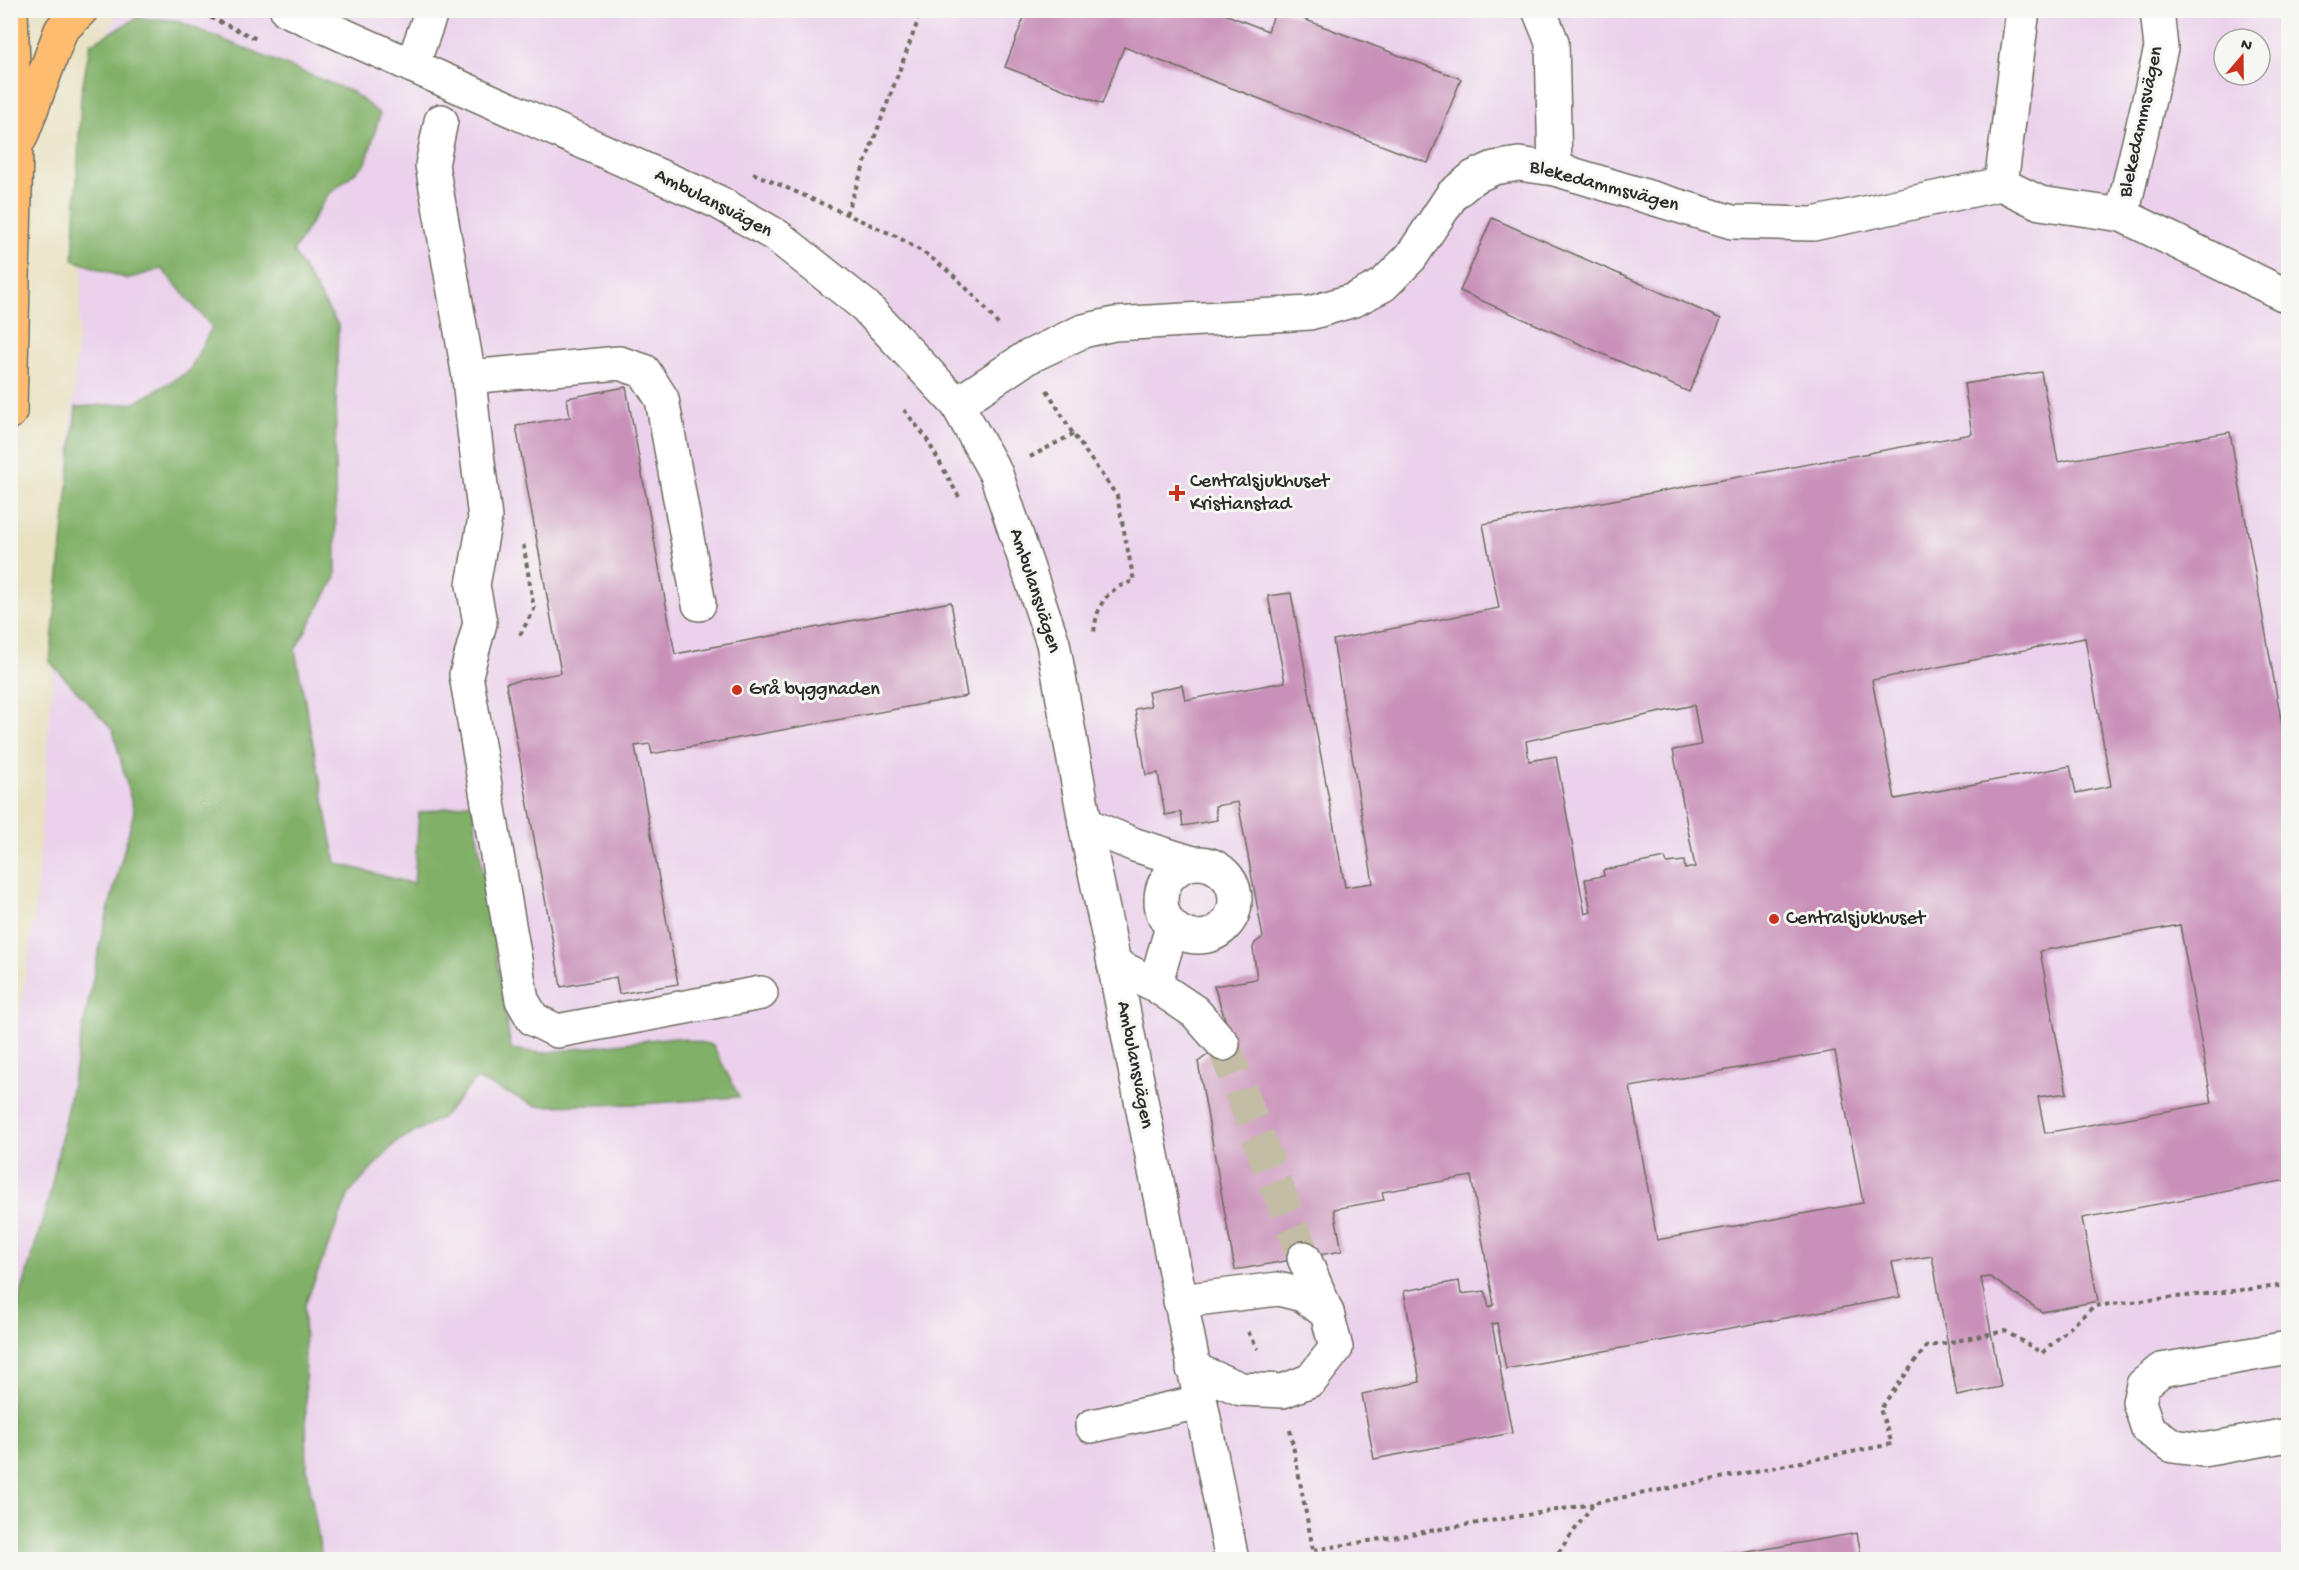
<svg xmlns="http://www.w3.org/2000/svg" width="2299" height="1570" font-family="'Gochi Hand',sans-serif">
  <rect width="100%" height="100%" fill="#f6f6f2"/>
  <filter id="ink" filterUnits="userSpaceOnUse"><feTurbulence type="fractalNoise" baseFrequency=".0167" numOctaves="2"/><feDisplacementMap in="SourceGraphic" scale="12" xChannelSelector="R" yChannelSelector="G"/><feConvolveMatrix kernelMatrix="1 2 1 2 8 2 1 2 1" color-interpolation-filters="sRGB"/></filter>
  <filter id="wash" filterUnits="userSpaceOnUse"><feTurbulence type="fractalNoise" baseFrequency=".008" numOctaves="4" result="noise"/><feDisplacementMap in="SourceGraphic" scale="24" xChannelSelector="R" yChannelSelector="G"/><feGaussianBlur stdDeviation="1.35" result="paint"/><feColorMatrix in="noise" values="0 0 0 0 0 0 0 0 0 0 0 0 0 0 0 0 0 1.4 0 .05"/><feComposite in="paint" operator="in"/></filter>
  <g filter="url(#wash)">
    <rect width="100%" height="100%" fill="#e8e2c2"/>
    <path fill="#ebd1eb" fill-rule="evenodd" d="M118,11H2288V1559L11,1560V1073L35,911L99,52ZM2224,39H2260V75H2224Z"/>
    <polygon fill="#81b068" stroke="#566e4a" stroke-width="1.5" points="137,18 175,20 352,92 380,114 366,163 327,196 293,252 338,325 335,457 336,577 295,650 336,863 414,884 419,813 472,803 511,1049 541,1053 673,1037 713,1045 739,1097 642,1104 536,1106 476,1079 443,1117 396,1142 349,1194 304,1307 307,1469 322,1559 11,1560 11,1328 50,1194 101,938 134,812 113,730 50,662 76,407 135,403 189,371 212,327 162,269 127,279 73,260 81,95 90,44"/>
    <g id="blocks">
      <g fill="#c991b9" fill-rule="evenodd">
        <polygon points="1027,10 1214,10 1268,31 1276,10 1280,10 1461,79 1428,163 1124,47 1102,104 1005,67"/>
        <polygon points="1492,218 1721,319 1689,392 1460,291"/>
        <path d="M2041,372L2058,462L2230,432L2288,759V1180L2082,1218L2098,1301L2042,1312L1990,1277L1981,1278L2001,1387L1957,1396L1932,1256L1892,1262L1900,1297L1506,1369L1497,1323L1492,1324L1512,1433L1374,1459L1362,1394L1420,1382L1404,1291L1459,1281L1461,1294L1485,1291L1489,1307L1494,1305L1471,1176L1382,1192L1384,1200L1334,1209L1342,1251L1235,1270L1198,1062L1231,1037L1214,986L1257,979L1253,948L1255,943L1263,937L1238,802L1215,806L1217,820L1183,826L1181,812L1165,815L1158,773L1146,775L1135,709L1151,706L1148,692L1182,685L1185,700L1285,682L1268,596L1291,593L1345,887L1373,883L1333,640L1499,608L1483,524L1972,434L1964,384ZM2085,638L2111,786L2076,793L2070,766L1895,799L1872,680ZM1694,705L1701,745L1673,750L1695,867L1685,869L1684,861L1667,863L1665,858L1603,870L1604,876L1585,879L1591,912L1585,914L1556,756L1529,761L1526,741ZM2180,925L2212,1103L2045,1133L2038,1097L2067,1093L2040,951ZM1835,1051L1863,1203L1657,1240L1630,1087Z"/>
        <polygon points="626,387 675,654 951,602 967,696 652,754 650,744 635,746 678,984 619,994 616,977 561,987 506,683 561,673 516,426 570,417 567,398"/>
        <polygon points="1857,1533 1862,1560 1713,1560 1713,1558"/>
      </g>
    </g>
  </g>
  <g filter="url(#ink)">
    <use href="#blocks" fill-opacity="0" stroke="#6d6b60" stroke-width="1.5"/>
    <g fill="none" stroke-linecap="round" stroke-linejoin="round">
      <polyline stroke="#c2bda4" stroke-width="33" stroke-dasharray="33 16" stroke-linecap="butt" points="1223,1044 1304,1258"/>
      <defs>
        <g id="minor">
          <polyline points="287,10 718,202 777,236 865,306 957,404 996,474 1053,643 1088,839 1109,938 1232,1560"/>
          <polyline points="1539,10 1552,42 1555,169"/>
          <polyline points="412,66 432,10"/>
          <polyline points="441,121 432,165 469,377 474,430 485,518 473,585 480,623 466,675 522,1000 533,1019 557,1031 761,993"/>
          <polyline points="2001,184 2023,10"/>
          <polyline points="2122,215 2161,48 2157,10"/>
          <polyline points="469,377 619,363 644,371 662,399 699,604"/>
          <polyline points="957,404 1026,358 1083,331 1114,324 1310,313 1354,300 1383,285 1411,257 1452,195 1474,177 1494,168 1519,164 1555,169 1732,222 1813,224 2001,184 2040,203 2122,215 2283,294 2288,295"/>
          <polyline points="1085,824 1135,845 1193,863"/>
          <circle cx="1198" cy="900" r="37"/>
          <polyline points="1114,964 1155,985 1195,1012 1223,1044"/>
          <polyline points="1155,985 1172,927"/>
          <polyline points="1304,1258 1327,1313"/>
          <polyline points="1180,1301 1278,1289 1303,1295 1327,1313 1336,1348 1311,1380 1283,1391 1241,1389 1193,1369"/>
          <polyline points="2288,1348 2161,1370 2143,1385 2139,1402 2148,1429 2173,1446 2203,1450 2288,1435"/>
          <polyline points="1092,1426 1200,1402"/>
        </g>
        <g id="major">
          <polyline points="21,137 61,30 81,10"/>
          <polyline points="10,412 16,150 11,10"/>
        </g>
      </defs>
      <use href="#minor" stroke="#6d6b60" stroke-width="36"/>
      <use href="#major" stroke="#6d6b60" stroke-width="36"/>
      <g stroke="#6d6b60" stroke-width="4" stroke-dasharray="4.5 4.5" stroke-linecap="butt">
        <polyline points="194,10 259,40"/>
        <polyline points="753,173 896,236 929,256 953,275 982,304 1000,327"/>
        <polyline points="846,214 922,10"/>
        <path d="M1047,390L1073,434L1117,496L1134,581C1106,588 1096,606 1094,634"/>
        <polyline points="904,410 925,436 959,497"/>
        <polyline points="1030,457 1073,434"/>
        <polyline points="520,635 534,609 523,542"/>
        <polyline points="1248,1332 1258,1349"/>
        <polyline points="1290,1430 1315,1560"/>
        <polyline points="1314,1550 1593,1504"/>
        <polyline points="1553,1560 1594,1503 1892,1444 1880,1409 1926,1347 2005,1331 2042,1353 2094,1306 2288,1285"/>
      </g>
      <use href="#minor" stroke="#fff" stroke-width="33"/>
      <use href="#major" stroke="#fdbc70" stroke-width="33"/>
    </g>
  </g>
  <g fill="#c8321e" stroke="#f6f6f2" stroke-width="2">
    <path d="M1174 484h6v6h6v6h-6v6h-6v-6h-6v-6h6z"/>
    <circle cx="737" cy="690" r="6"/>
    <circle cx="1774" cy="919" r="6"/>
  </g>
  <g text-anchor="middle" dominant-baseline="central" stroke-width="6" stroke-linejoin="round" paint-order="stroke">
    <g font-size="20" fill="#2b2b2b" stroke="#f6f6f2">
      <text transform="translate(2142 122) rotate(-78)">Blekedammsvägen</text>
      <text transform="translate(1604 187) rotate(15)">Blekedammsvägen</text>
      <text transform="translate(713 204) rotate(27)">Ambulansvägen</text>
      <text transform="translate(1034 591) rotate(72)">Ambulansvägen</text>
      <text transform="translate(1134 1065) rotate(79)">Ambulansvägen</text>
    </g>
    <g font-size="20" fill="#2b2b2b" stroke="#f6f6f2" text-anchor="start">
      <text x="1190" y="482">Centralsjukhuset<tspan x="1190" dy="23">Kristianstad</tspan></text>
      <text x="749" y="690">Grå byggnaden</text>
      <text x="1786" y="919">Centralsjukhuset</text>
    </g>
  </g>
  <rect width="2299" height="1570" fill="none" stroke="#f6f6f2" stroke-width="36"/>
  <g transform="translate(2242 57) rotate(20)"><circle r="28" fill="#f6f6f2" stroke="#a5a5a2" stroke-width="1.5"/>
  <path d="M0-4.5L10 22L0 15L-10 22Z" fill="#c8321e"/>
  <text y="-9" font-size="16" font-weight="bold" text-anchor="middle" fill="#2b2b2b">N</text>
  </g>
</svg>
